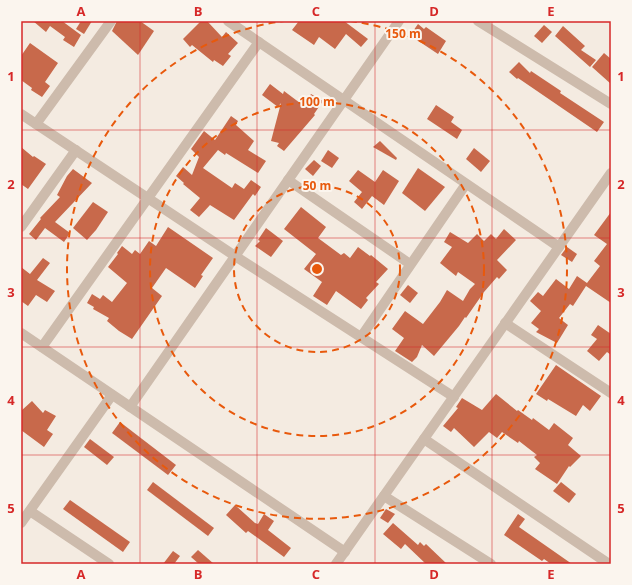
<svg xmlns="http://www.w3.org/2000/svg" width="632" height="585" font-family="'Open Sans',sans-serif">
  <rect width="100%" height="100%" fill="#f4ebe1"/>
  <g fill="#c8694b">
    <polygon points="33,21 62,21 81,35 74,47 63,40 65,37 50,26 46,32"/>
    <polygon points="81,21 92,21 84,34 76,29"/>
    <polygon points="117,21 140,21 154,31 138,55 112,31"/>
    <polygon points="201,21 207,21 222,37 226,32 238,43 228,54 231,56 223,66 214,60 213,62 192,45 190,47 183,39"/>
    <polygon points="299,21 344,21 368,39 361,47 346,34 335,49 319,37 314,45 292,30"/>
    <polygon points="418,24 424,29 426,27 446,41 438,54 417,40 418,39 411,34"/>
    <polygon points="544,25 552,32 542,43 534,36"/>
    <polygon points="563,26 585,46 581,50 596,60 590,67 555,36"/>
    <polygon points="30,43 58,63 45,82 50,86 42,97 31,90 32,88 21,80 21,56"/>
    <polygon points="604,53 611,59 611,84 592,67"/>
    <polygon points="519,62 530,73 531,71 561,91 560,93 604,122 597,132 518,78 517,79 509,72"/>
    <polygon points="270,84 283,94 284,91 304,106 311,94 323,101 314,114 315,115 284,151 277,146 279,143 271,141 281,103 278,107 262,95"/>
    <polygon points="436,105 454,117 451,122 462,130 457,139 427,119"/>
    <polygon points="231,116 238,121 236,125 254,141 248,150 266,161 258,173 226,153 225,155 218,150 203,168 232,188 235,183 244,189 251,180 261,187 255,196 253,194 234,220 210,205 199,217 190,210 200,198 183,184 184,183 176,176 183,167 192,175 199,157 191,149 204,131 215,140"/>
    <polygon points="380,141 397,158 396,160 373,147"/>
    <polygon points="21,147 33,157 34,156 46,164 28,189 21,184"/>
    <polygon points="474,148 490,161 481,172 466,159"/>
    <polygon points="328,150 339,158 332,168 321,161"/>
    <polygon points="314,160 321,166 313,176 305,169"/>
    <polygon points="418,168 445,187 425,211 402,193"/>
    <polygon points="73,169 92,183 55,222 70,233 64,242 45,228 36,240 29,234 41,219 40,218 60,197 57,195 67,176"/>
    <polygon points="358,170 375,182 383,170 399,181 384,205 372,196 362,209 354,202 362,192 349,181"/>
    <polygon points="93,202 108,212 96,230 87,240 73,228"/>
    <polygon points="301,207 326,227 318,238 341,255 344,253 350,258 358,247 370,256 371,255 388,269 376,282 379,284 366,298 368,300 361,309 336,291 327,305 313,296 322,282 304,269 316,254 284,229"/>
    <polygon points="611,212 611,303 586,286 573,306 570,304 559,318 568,325 557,343 536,332 539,329 531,323 541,311 530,301 538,292 543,296 556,279 569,289 577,276 587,283 600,266 594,261 607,244 594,235"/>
    <polygon points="168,227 213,258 201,275 203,276 195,288 166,268 152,288 162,296 132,339 119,331 107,321 109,318 93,309 94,307 87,303 92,294 100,299 103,295 112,302 127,283 108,267 118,254 117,253 122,246 132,254 135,250 140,254 149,241 156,246"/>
    <polygon points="266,228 283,241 271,257 255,246 260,241 258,240"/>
    <polygon points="504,229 516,240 497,260 507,270 499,279 497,277 484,292 466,318 465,317 459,326 434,356 422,345 417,357 412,362 395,351 404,338 392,329 405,311 423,324 440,302 447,290 463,301 470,289 475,284 458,272 456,276 440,263 452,247 444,242 450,232 468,243 477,234 484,241 491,234 496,239"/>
    <polygon points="567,247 577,254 572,262 561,255"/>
    <polygon points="43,258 50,263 37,280 55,291 47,302 36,295 28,306 21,301 21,267 30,274"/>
    <polygon points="408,285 418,293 410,303 400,295"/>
    <polygon points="598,325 611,334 611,355 607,352 599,361 587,351 597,339 591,335"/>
    <polygon points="556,365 601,396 590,411 583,405 576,416 548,399 547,401 536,394"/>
    <polygon points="496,394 517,411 518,410 532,420 533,418 549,430 554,423 573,438 568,445 581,456 570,467 569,466 557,484 535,469 540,463 534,457 537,455 519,441 518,443 502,432 497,438 489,432 474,447 454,428 451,432 443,426 458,408 456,407 462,398 482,410"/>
    <polygon points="32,401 43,413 45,410 56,416 47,430 53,434 44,447 21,430 21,411"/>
    <polygon points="120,422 176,465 168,475 112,433"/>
    <polygon points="90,439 114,457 107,465 84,447"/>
    <polygon points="153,482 214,528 208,536 147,490"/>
    <polygon points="561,482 576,494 569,503 553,491"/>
    <polygon points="70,500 130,542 123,552 63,509"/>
    <polygon points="235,505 255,523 258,524 264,514 274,521 268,530 291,548 284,557 248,531 246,533 226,515"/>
    <polygon points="386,509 395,514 388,523 380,518"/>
    <polygon points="518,514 525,519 519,527 572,564 551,564 544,559 542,561 504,535"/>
    <polygon points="393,523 418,545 420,542 424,546 426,544 447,564 426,564 405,544 401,549 383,534"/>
    <polygon points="198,550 214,564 199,564 191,557"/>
    <polygon points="173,551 180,556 174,564 163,564"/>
  </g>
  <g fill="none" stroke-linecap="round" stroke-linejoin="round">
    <g stroke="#cdbbac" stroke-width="10">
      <polyline points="228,21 559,247"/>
      <polyline points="478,21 611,104"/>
      <polyline points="21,114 235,256 454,397"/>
      <polyline points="36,124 111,21"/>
      <polyline points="288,180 410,264"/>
      <polyline points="21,227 76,150"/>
      <polyline points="505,323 611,393"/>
      <polyline points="21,333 345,552"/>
      <polyline points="361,337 466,184"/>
      <polyline points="42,347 259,42"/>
      <polyline points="130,407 399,21"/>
      <polyline points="424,439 609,564"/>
      <polyline points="384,496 491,564"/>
      <polyline points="30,511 109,564"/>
      <polyline points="21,523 112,395"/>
      <polyline points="336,564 611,173"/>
    </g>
  </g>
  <path fill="none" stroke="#d62828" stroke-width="1" stroke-opacity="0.55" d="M140,21V564M257,21V564M375,21V564M492,21V564M21,130H611M21,238H611M21,347H611M21,455H611"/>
  <g fill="none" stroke="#e8590c" stroke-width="2" stroke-dasharray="7 5">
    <circle cx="317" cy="269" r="83"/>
    <circle cx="317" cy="269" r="167"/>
    <path d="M350 21A250 250 0 1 1 284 21"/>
  </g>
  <circle cx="317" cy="269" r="6" fill="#e8590c" stroke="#fbf5ee" stroke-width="2"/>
  <g font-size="12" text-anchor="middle" font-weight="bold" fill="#e8590c" stroke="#fbf5ee" stroke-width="4" stroke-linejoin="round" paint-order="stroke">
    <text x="403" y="38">150 m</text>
    <text x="317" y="106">100 m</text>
    <text x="317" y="190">50 m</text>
  </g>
  <rect width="632" height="585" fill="none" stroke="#fbf5ee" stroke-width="44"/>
  <rect x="22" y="22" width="588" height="541" fill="none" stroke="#d62828" stroke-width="1.5"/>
  <g font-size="13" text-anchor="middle" font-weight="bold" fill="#d62828">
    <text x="81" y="16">A</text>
    <text x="198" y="16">B</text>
    <text x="316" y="16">C</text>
    <text x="434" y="16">D</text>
    <text x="551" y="16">E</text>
    <text x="11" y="81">1</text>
    <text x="621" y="81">1</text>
    <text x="11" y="189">2</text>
    <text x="621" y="189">2</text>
    <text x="11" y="297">3</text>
    <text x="621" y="297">3</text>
    <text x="11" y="405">4</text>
    <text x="621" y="405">4</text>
    <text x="11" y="513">5</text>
    <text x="621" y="513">5</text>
    <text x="81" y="579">A</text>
    <text x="198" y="579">B</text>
    <text x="316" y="579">C</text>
    <text x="434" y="579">D</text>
    <text x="551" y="579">E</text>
  </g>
</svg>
